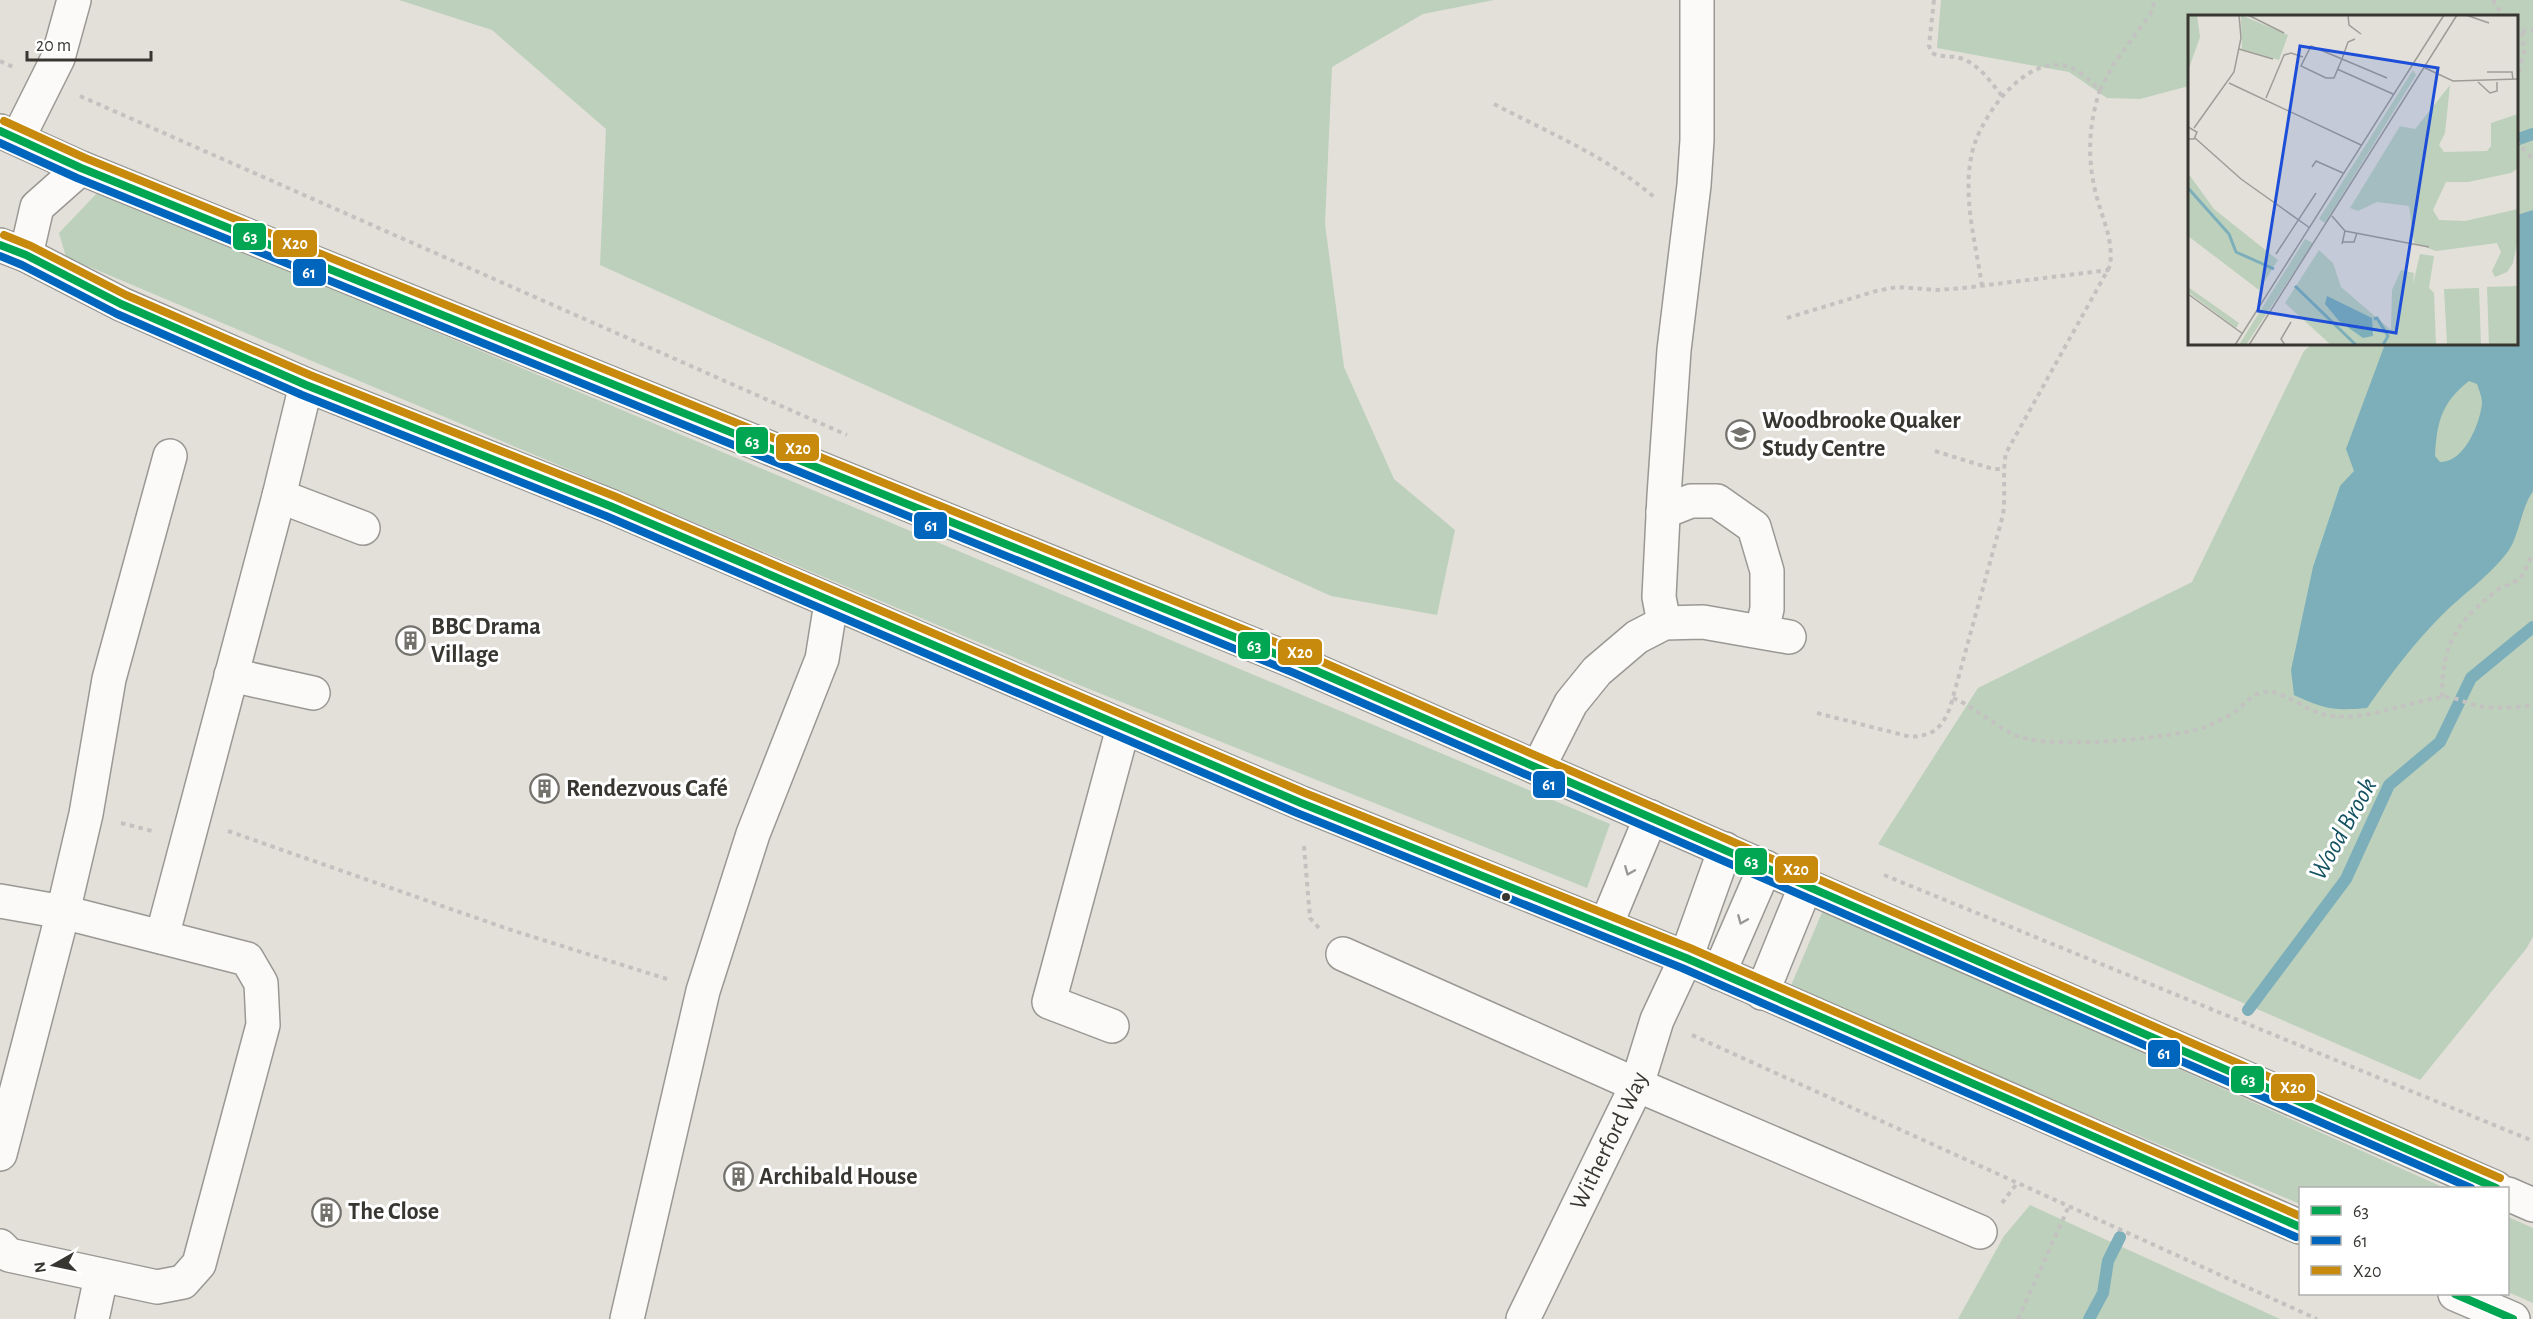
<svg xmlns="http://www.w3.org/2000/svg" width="2533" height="1319" font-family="'Alegreya Sans',sans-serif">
  <rect width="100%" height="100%" fill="#e2e0d9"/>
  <g fill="#bdd0bc">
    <polygon points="399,0 1494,0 1423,14 1332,67 1325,224 1344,367 1394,479 1455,530 1437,615 1331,596 600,265 606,129 492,30"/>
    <polygon points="1941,0 2533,0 2533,937 2526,949 2420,1080 1878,844 1978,688 2192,582 2304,351 2312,344 2516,344 2516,16 2190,16 2189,86 2140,99 2107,98 2069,72 1937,48"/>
    <polygon points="99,191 1610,824 1587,888 1084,687 66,257 59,233"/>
    <polygon points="1823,910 2445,1188 2300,1188 2300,1204 1790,988"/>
    <polygon points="2030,1205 2280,1319 1958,1319 2004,1236"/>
    <polygon points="2508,1217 2533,1228 2533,1303 2508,1292"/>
  </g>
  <path fill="#7cafba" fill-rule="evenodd" d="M2533,210V491C2520,510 2519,539 2506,554C2487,578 2463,594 2442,615C2414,643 2390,675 2367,708C2334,711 2324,709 2294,695L2291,670L2313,567L2340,486L2354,471L2346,449L2385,344H2516L2517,215ZM2469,381L2477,384C2479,390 2482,397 2482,403C2480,424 2464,463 2440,462L2435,456C2437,422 2441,403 2469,381Z"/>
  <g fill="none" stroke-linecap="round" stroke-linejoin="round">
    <g stroke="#7cafba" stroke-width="12">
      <polyline points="2516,140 2533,134"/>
      <polyline points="2248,1010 2346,879 2389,785 2440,742 2471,678 2533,627"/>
      <polyline points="2089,1319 2103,1293 2108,1261 2120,1237"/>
    </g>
    <defs>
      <g id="minor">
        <polyline points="18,138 58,58 74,0"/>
        <polyline points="279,496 363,528"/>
        <polyline points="1663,512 1691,501 1717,501 1754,527 1767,571 1767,609 1762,630"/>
        <polyline points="1664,623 1659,597 1664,496 1674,350 1694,185 1697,140 1697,0"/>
        <polyline points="231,675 313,693"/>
        <polyline points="1538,768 1571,703 1597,671 1637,637 1664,623 1703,622 1789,637"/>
        <polyline points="0,901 63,912 86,814 109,679 170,456"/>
        <polyline points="162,937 279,496 306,385"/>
        <polyline points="1343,954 1637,1085 1980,1232"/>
        <polyline points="1112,1026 1049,1002 1123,728"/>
        <polyline points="0,1154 63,912 247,959 261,983 263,1025 199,1264 183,1282 157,1287 9,1255 0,1246"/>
        <polyline points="92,1319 101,1277"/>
        <polyline points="627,1319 703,991 753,834 822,659 831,603"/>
        <path id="s1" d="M1523,1319L1637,1085L1657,1020L1686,958"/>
      </g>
      <g id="highway">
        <polyline points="0,131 81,168 1298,663 2496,1188"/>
        <polyline points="0,245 26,255 121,304 306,385 610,506 1301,803 1686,958 2300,1227"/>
        <polyline points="26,255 37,207 81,168"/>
        <polyline points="1606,925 1651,817"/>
        <polyline points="1686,958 1725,849"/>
        <polyline points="1719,973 1765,867"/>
        <polyline points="1762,993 1806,885"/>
        <polyline points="2508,1194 2533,1205"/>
        <polyline points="2455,1294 2513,1319"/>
      </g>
    </defs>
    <use href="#minor" stroke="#999893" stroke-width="36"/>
    <use href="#highway" stroke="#999893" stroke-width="36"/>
    <g stroke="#c3c2c0" stroke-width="4" stroke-dasharray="4.5 4.5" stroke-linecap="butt">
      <path d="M1934,0L1929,46L1932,53C1941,58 1950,55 1960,58C1979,64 1990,81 2002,96"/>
      <polyline points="2494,0 2494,5 2506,16"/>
      <polyline points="2516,26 2522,31 2524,51 2516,82"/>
      <polyline points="2522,31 2533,30"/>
      <polyline points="0,61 13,67"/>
      <polyline points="2100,90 2113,65 2151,13 2155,0"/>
      <polyline points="80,96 847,435"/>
      <path d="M1494,104C1549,133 1606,156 1654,197"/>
      <polyline points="2516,141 2533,159"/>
      <polyline points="1787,318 1876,291 1897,287 1938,290 1963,288 2109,270"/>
      <polyline points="1935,451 1993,469 2003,469"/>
      <path d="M2442,697C2442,644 2455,624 2496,591C2502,586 2514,584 2520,578C2525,572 2529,561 2533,554"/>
      <path d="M1953,698C1977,708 1996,728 2020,737C2055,749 2169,739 2205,727C2214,724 2225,718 2234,712C2243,706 2252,694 2263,692C2279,688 2306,710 2322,714C2363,724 2404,702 2443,697C2455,696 2467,704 2478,706C2496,709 2515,707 2533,706"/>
      <path d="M1817,713L1911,737C1934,735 1941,729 1950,708L2003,515C2006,494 2002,473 2006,453L2110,266C2114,238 2101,217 2095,190C2087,156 2089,123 2100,90C2089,80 2077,67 2062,65C2020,60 1977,121 1971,158C1963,199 1976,245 1982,286"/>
      <polyline points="121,823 152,831"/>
      <polyline points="228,831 508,929 667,979"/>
      <polyline points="1304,846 1310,918 1319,928"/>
      <polyline points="1884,875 2533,1141"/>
      <polyline points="1692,1035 2317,1319"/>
      <polyline points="2002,1203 2018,1182"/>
      <polyline points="2018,1319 2069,1206"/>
    </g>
    <use href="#minor" stroke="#fbfaf9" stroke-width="33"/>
    <use href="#highway" stroke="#fbfaf9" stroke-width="33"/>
    <defs>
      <g id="bus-1">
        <polyline points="0,131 81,168 1298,663 2496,1188"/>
        <polyline points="0,245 26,255 121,304 306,385 610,506 1301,803 1686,958 2300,1227"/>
        <polyline points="2455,1294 2513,1319"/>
      </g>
      <g id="bus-2">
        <polyline points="0,143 77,178 1294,673 2471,1188"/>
        <polyline points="0,256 22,265 117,314 302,395 606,516 1297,813 1682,968 2296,1237"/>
      </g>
      <g id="bus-3">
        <polyline points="4,121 85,158 1302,653 2500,1178"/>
        <polyline points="4,235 31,246 126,295 310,375 614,496 1305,793 1690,948 2300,1216"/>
      </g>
    </defs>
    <use href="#bus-1" stroke="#fff" stroke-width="12"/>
    <use href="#bus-2" stroke="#fff" stroke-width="12"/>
    <use href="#bus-3" stroke="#fff" stroke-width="12"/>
    <use href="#bus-1" stroke="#00a651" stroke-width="8"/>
    <use href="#bus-2" stroke="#0065bd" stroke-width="8"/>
    <use href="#bus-3" stroke="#c78a0c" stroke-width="8"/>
  </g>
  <defs><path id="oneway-chevron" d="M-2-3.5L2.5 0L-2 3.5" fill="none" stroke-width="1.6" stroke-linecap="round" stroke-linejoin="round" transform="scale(1.5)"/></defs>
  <g stroke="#9a9895">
    <use href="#oneway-chevron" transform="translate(1629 871) rotate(112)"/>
    <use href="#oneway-chevron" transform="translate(1742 920) rotate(113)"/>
  </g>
  <defs>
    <symbol id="university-ring" viewBox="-11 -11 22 22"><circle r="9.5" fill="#fff" stroke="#74726c" stroke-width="1.5"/><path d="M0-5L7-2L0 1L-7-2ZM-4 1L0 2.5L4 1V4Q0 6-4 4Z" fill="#74726c"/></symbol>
    <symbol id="building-ring" viewBox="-11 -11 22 22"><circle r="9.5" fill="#fff" stroke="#74726c" stroke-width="1.5"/><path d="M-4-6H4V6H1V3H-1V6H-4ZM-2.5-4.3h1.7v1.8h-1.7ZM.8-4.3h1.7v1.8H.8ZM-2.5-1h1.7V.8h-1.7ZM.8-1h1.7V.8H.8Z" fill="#74726c"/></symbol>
  </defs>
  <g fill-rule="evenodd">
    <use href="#university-ring" x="1724" y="418" width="33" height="33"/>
    <use href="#building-ring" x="394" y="624" width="33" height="33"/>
    <use href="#building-ring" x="528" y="772" width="33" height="33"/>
    <use href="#building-ring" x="722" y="1160" width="33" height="33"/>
    <use href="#building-ring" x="310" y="1196" width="33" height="33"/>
  </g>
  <circle fill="#383631" stroke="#fff" stroke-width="2" cx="1506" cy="897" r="5"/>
  <g text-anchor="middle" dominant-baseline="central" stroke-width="6" stroke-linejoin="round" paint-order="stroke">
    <g font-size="24" font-weight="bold" fill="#383631" stroke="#fff" text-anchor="start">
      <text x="1762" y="421">Woodbrooke Quaker<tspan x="1762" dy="28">Study Centre</tspan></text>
      <text x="431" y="627">BBC Drama<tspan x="431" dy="28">Village</tspan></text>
      <text x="566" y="789">Rendezvous Café</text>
      <text x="759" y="1177">Archibald House</text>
      <text x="348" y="1212">The Close</text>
    </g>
    <g font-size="24" fill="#383631" stroke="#fff">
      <text stroke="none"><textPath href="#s1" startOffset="198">Witherford Way</textPath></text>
    </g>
    <g font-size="26" font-style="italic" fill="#145362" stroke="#fff">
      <text transform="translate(2343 829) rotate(-61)">Wood Brook</text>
    </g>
  </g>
  <g transform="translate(2188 15)">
    <rect width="330" height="330" fill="#e2e0d9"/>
    <path d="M0,0H9L12,22L0,56ZM53,0L100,20L91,45L54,34ZM225,55L228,60L137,208L131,204ZM262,70L257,118L251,130L256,137L299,136L303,131V108L330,99V153L323,158L280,167H258L245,195L251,205L277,206L330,194V224L325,248L319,257L307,262L304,256L313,237L309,228L248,236L226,228L221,191L189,187L170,196L162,193L212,111L227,114ZM0,158L26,194L90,245L71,275L0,221ZM117,224L125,228L58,330H51ZM131,235L145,248L153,272L203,315L204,275L213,255L226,258L225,269L232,239L246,241L241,273L246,278L248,330H143L97,288ZM330,271V330H301L299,272ZM0,272L51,308L48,313L0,277ZM291,273L293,330H259L256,274Z" fill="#bdd0bc"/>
    <path d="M139,281L184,303L185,321L175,323L151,306L137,289Z" fill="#7cafba"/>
    <path fill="none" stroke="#7cafba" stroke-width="3" d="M0,173L41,219L48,237L86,254M107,271L168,330M186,304L189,303L200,321L195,330"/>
    <path fill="none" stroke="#9e9c96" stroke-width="1.5" d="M60,0L96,18M160,0L161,10L173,19M278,0L301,8M167,24L160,27L154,44L199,63M123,31L154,44L146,63H138L113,51ZM51,34L85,44M235,52L265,66L330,64M149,54L205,79M299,57H324L325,65M290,67L302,78L309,76V67M41,68L173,130M78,83L96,40L103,38L115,42M0,112L9,117L6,124H0M6,113L46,57L53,23L51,0M7,123L53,164L122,213M124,152L128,146L155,158M144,201L157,216L154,229M157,216L241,232M155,227H166L169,218M88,239L128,178M0,279L55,319M47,330L256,0M61,330L269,0M97,330L93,324L103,307"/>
    <path fill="#1d4ed8" fill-opacity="0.15" stroke="#1d4ed8" stroke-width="3" d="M112,31L250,53L208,318L70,296Z"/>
    <rect width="330" height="330" fill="none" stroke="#383631" stroke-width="3"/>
  </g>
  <g stroke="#fff" stroke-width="2">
    <rect x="232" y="222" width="35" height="29" rx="6" fill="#00a651"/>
    <rect x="272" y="229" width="46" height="29" rx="6" fill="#c78a0c"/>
    <rect x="292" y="258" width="35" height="29" rx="6" fill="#0065bd"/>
    <rect x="735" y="426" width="34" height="29" rx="6" fill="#00a651"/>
    <rect x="775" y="433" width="45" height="29" rx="6" fill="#c78a0c"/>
    <rect x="913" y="511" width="35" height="29" rx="6" fill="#0065bd"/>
    <rect x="1237" y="631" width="34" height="29" rx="6" fill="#00a651"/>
    <rect x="1277" y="638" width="46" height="28" rx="6" fill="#c78a0c"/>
    <rect x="1532" y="770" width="34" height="29" rx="6" fill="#0065bd"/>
    <rect x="1734" y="847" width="34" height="29" rx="6" fill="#00a651"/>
    <rect x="1774" y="855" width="45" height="29" rx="6" fill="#c78a0c"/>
    <rect x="2147" y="1039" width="34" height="29" rx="6" fill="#0065bd"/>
    <rect x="2230" y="1065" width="35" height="29" rx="6" fill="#00a651"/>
    <rect x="2270" y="1073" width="46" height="29" rx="6" fill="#c78a0c"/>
  </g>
  <g font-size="16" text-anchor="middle" font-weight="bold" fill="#fff">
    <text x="250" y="242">63</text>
    <text x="295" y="249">X20</text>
    <text x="309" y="278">61</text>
    <text x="752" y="447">63</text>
    <text x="798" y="454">X20</text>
    <text x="931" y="531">61</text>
    <text x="1254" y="651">63</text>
    <text x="1300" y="658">X20</text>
    <text x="1549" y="790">61</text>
    <text x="1751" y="867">63</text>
    <text x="1796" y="875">X20</text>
    <text x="2164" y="1059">61</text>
    <text x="2248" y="1085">63</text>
    <text x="2293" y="1093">X20</text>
  </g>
  <rect x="2299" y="1187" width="210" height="108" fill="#ffffff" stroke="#afafad" stroke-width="1.5"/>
  <rect x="2311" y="1206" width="30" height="9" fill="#00a651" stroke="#afafad" stroke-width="1.5"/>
  <text x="2353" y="1217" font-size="18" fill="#383631">63</text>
  <rect x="2311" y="1236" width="30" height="9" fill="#0065bd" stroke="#afafad" stroke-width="1.5"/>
  <text x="2353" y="1247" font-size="18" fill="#383631">61</text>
  <rect x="2311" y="1266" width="30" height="9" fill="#c78a0c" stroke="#afafad" stroke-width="1.5"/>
  <text x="2353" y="1277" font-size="18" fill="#383631">X20</text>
  <g transform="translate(54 1265) rotate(261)" stroke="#ffffff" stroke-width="4.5" paint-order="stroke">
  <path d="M0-4.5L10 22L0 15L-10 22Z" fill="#383631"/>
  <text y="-9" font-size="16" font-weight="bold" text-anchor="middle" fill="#383631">N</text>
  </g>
  <path d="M27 51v9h124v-9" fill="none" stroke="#383631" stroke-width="3"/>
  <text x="36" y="51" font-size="18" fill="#383631" stroke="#ffffff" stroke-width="4.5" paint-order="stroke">20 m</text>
</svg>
